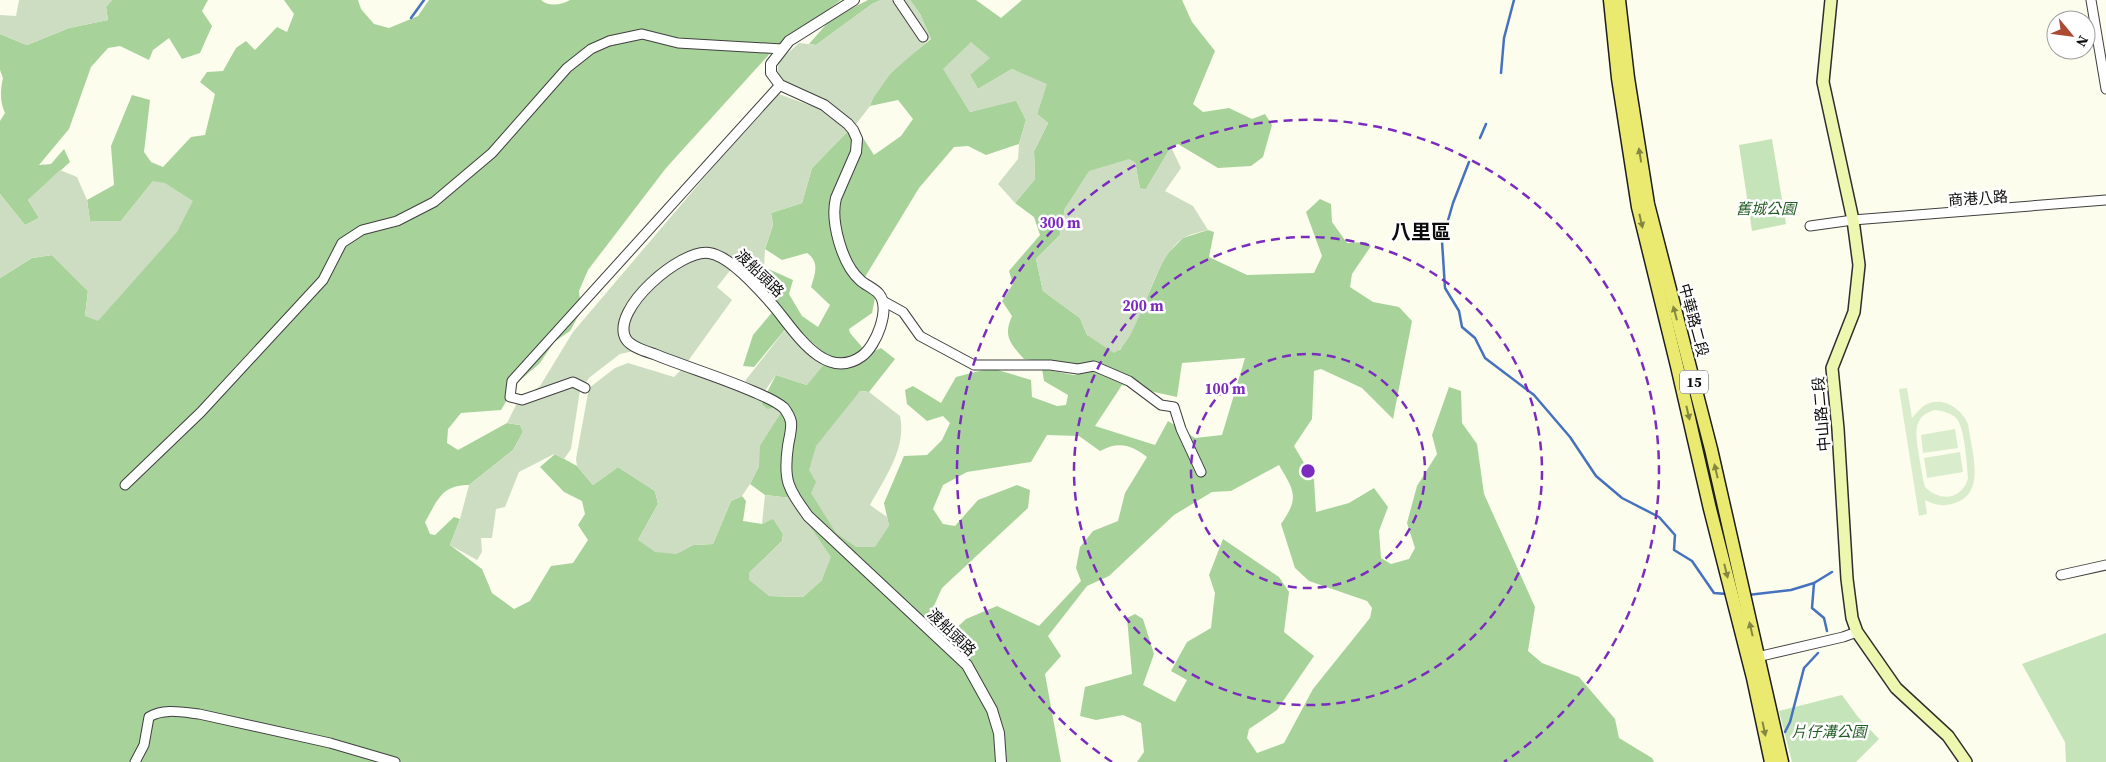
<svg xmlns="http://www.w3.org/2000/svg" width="2106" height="762" font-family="'Source Serif 4','Noto Sans TC',serif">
  <rect width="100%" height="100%" fill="#fcfded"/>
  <g fill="#c6e4ba">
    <polygon points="1772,139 1786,224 1752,231 1739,145"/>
    <polygon points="2106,633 2106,762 2066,762 2065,742 2022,664"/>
    <polygon points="1842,695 1858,717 1879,739 1856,762 1792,762 1779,711"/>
  </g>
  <g fill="#a7d39b" fill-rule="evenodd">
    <path d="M112,0H208L202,11L212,26L200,53L182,59L169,38L153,50L149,60L120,46L108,48L91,67L69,129L39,165L51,164L64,149L70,162L28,200L39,218L25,225L0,194V121L5,113C0,102 0,91 3,78L0,70V34L27,45L69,28L108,20L106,7Z"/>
    <path d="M284,0H358L361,9L374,24L389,28L418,16L429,0H541C548,7 562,5 570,0H841L775,48L666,168L588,270L579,291L581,311L570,331L554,342L540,363L517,383L501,410L461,413L448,429L447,443L458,450L507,423L520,425L523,432L513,450L469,485C441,485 438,500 425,522L430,534L435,535L454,517L460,519L450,545L482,569L492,593L514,609L530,601L551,566L573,563L588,540L578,525L585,514L582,501L564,492L540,467L555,454L577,466L593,485L618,467L655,491L658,504L638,540L676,554L693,545L713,544L731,501L742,496L746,501L743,521L762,524L773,518L783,534L782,541L749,573L769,596L803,597L822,580L791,498L765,495L750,484L759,466V446L783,409L768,410L761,404L776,375L807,385L788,326L754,367L743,366L753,335L775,309L756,275L764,267L793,280L789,294L802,316L818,327L830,305L811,287C815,274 820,262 807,253L782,260L765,249L773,225L771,213L802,203L812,168L848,131L860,133L874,155L901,136L913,119L898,100L870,106C879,77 909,57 931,39L920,14L910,0H976L1001,18L1022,0H1182L1192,22L1215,51L1193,104L1203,112L1229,108L1252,119L1265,114L1272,125L1263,157L1251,166L1218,168L1178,144L1171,147L1146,189H1140L1135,162L1065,208L1060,235L1036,259L1043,291L1080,318L1087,335L1120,350L1136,322L1165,256L1183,238L1208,230L1214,232L1209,257L1247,275L1314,273L1322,256L1306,212L1320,199L1331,204L1332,222L1347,243L1366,242L1371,246L1352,274L1350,287L1373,302L1399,307L1412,321L1393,419L1362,388L1321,369L1314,371L1312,419L1294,446L1314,480L1316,512L1349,503L1374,488L1388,507L1379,531L1381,558L1391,564L1409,559L1415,548L1407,523L1417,486L1437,454L1432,435L1449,387L1461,391L1462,423L1477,444L1484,494L1535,607L1528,651L1542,663L1579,677L1615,719L1619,738L1652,758L1654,762H1137L1144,752L1141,723L1123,715L1096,720L1080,716L1085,687L1132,674L1127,618L1135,614L1143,619L1154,654L1143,685L1175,702L1187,680L1171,671L1187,642L1211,628L1215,593L1209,575L1223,539L1279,577L1289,592L1284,632L1314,656L1277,710L1249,729L1247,738L1257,753L1284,743L1313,689L1370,618L1372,608L1367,601L1309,581L1295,568L1281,524C1300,497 1294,491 1279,465L1231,491L1212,492L1174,515L1109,576L1087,586L1048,636L1061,656L1045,674L1061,762H0V278L32,258L52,255L88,291L85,316L153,181L121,221H90L87,200L114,185L111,146L132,95L150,100L144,152L151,162L163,167L191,137L205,135L215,94L200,82L207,72L223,71L236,48L246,41L255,50L277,27L287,32L294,14ZM972,42L970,75L978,89L1012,69L1046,85L1037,114L1048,123L1034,151L1035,179L1015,203L1034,217L1040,235L1009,271L1013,284L1002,301L1012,316C1003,336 1010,343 1024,359L1088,367V372L1074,375L1042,369L1044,381L1068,395L1066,405L1057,406L1032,397L1031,380L991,368L956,377L941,403L913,386L905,390L907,404L927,421L943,416L950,423L942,440L927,455L904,456L884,503L889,526L816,482L860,391L869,392L895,359L881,348L868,354L850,333L849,329L872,313L875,298L865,277L919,188L954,147L968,146L986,155L1019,144L1026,120L1016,100L970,112L944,69ZM1245,358L1222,435L1195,438L1168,421L1155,445L1095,426L1122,385L1177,397L1182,363ZM1047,435L1079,436L1100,451C1119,441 1131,445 1147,457L1125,493L1118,521L1093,531L1080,547L1076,568L1081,581L1039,626L997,606L966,619L946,638L929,617L942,588L1028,508L1030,490L1017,485L978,500L955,526L943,524L933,509L943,485L967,472L1031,462Z"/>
    <polygon points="868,0 881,0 872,4 816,45 809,44 831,19"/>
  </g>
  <g fill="#cdddc1">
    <polygon points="19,0 112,0 106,7 108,20 69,28 27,45 0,34 0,15 16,16"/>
    <polygon points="881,0 910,0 920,14 931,38 891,73 872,100 870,106 853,128 788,88 777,73 779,61 799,43 816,45 872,4"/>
    <polygon points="971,42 990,58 970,75 978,89 1012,69 1047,84 1037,114 1048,123 1034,151 1035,179 1015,203 998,184 1018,159 1019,144 1026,120 1016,101 970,112 943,69"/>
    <polygon points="776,93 820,109 848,131 812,168 802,203 771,213 773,225 765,249 764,267 756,275 733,267 717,287 732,300 688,361 643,349 620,354 590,377 580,390 571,449 564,459 554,454 519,472 505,507 496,509 492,538 481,538 482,552 477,560 450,545 460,519 469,485 513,450 523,432 520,425 507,423 517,403 540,386 573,332"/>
    <path d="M1171,147L1181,168L1165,191L1193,206L1208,230C1200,232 1189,234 1182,239C1151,260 1139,343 1114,353L1087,335L1080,318L1043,291L1036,259L1060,235L1065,208L1089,171L1129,159L1135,162L1140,188L1146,189Z"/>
    <polygon points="60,170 77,177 87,200 90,221 121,221 153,181 165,183 193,201 177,232 98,321 85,316 88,291 52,255 32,258 0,278 0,194 25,225 39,218 28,200"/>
    <polygon points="788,326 816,345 827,361 807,385 776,375 764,392 745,381"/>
    <polygon points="628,363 674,377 682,369 763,398 761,404 768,409 778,405 783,409 760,446 759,466 750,484 742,496 731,501 713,544 693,545 676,554 655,552 638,540 658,504 655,491 618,467 593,485 577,466 576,459 589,388 615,368"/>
    <path d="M860,391L869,392L900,416C907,448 884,479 870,505L887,517L889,526L875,547H856L836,533L811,493L816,482L809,470L816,446Z"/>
    <polygon points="765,495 791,498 831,557 822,580 803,597 769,596 749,580 749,573 782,541 783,534 773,519 762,524"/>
  </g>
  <g fill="#d9eccb" fill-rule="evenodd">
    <path d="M1907,388L1912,418C1917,413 1922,405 1930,403C1946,398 1962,410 1968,424C1971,449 1987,493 1955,503C1944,507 1934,505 1925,500L1927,514L1919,516L1899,389ZM1935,410C1943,411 1952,413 1957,419C1965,429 1967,466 1968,479C1961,500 1940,502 1925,487C1922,477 1921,466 1919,456C1916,437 1911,416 1935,410Z"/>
    <polygon points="1955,429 1958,448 1923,453 1921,435"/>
    <polygon points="1960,452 1963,472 1927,478 1924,458"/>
  </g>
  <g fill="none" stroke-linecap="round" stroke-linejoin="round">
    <g stroke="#4571bf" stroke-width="2.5">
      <polyline points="411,18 424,0"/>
      <polyline points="1501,73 1504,38 1514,0"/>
      <polyline points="1480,138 1486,124"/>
      <polyline points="1469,162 1453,203 1442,241 1445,288 1459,311 1462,327 1475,338 1485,358 1534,395 1570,437 1596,476 1622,498 1659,517 1675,535 1674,550 1692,561 1714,593 1727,594"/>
      <polyline points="1748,595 1791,590 1814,583"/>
      <polyline points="1827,631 1824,618 1812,608 1814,583 1832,572"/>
      <polyline points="1785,732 1790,722 1804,668 1818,653"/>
    </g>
    <defs>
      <g id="minor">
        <polyline points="898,0 923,37"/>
        <polyline points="2091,0 2106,89"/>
        <polyline points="1810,226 1853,220 2106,200"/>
        <polyline points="883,301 903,312 920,336 974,365 1050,365 1078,369 1094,366 1129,381 1161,405 1174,407 1181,429 1201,472"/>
        <polyline points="585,388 573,382 522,400 510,397 512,381 780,85"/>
        <polyline points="125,485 201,412 323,280 342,243 362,230 397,221 434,202 492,153 567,68 591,49 609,41 642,34 678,43 782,49"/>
        <polyline points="2061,575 2106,565"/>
        <polyline points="1753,658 1843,637 1857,632"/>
        <path d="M135,762L144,745L149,717C163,708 182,712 199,714L330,743L395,762"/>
      </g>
      <path id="tertiary" d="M854,0L789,41L771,64V73L780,85L824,105L848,124L853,130L857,139L856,152L836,198C830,221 842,264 860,280C865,285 874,288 879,294C891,309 876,346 862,356C823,384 792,326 771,303C758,288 730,256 709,253C682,248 609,310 626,339C631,347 645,351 654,354C686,367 720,377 752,391C763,396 775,400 784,408C787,412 790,417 791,422C792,429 789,439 788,446C783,481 788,488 808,516L967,665L992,710L999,733L1001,762"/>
      <polyline id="secondary" points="1831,0 1823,82 1853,220 1859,265 1854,312 1832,368 1838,429 1847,579 1852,618 1857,632 1896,688 1948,736 1966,762"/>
      <g id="primary">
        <polyline points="1610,0 1618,78 1638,207 1677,366 1710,509 1753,678 1771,762"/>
        <polyline points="1619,0 1628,78 1648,204 1711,449 1782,762"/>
      </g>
    </defs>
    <use href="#minor" stroke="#3f3f3f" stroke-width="11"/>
    <use href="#tertiary" stroke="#3f3f3f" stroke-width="12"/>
    <use href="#secondary" stroke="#2e2e2e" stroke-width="14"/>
    <use href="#primary" stroke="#1d1d1d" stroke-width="15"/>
    <use href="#minor" stroke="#fff" stroke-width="9"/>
    <use href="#tertiary" stroke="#fff" stroke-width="10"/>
    <use href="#secondary" stroke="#edf7af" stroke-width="11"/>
    <use href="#primary" stroke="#eaea70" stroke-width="12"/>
  </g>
  <defs><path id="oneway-solid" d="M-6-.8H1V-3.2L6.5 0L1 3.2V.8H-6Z" transform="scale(1.25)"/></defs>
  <g fill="#868643">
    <use href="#oneway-solid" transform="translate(1640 155) rotate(-99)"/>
    <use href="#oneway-solid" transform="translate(1641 221) rotate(77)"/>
    <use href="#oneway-solid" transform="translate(1675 313) rotate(-105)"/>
    <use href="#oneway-solid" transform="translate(1688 413) rotate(77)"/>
    <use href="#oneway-solid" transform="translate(1716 471) rotate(-103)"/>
    <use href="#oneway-solid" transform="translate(1726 571) rotate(76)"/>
    <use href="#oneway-solid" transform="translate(1751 629) rotate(-103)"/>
    <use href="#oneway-solid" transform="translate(1764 729) rotate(78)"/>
  </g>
  <g fill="none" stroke="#7b2cbf" stroke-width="2.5" stroke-dasharray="9 6">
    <circle cx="1308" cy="471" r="117"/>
    <circle cx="1308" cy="471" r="234"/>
    <path d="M1112 762A351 351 0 1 1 1504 762"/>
  </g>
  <g text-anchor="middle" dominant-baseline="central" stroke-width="5" stroke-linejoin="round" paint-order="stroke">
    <rect fill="#fff" stroke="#555" stroke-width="1" x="1680" y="370.5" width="28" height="23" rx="4"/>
    <g font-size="14" font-weight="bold" fill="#0c0c0c">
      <text x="1694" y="382">15</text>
    </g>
    <g font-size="15" fill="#0c0c0c" stroke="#fff">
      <text transform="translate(1978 198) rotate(-4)">商港八路</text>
      <text transform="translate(760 273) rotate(44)">渡船頭路</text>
      <text transform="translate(1694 320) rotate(75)">中華路二段</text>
      <text transform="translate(1821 414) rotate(-95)">中山路二段</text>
      <text transform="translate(952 632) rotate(44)">渡船頭路</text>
    </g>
    <g font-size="15" font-style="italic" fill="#235d25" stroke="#fff">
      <text x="1766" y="208">舊城公園</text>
      <text x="1829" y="731">片仔溝公園</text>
    </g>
    <g font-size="20" font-weight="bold" fill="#0c0c0c" stroke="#fff">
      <text x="1421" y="232">八里區</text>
    </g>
  </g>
  <circle cx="1308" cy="471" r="8" fill="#7b2cbf" stroke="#fff" stroke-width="2.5"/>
  <g font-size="15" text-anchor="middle" font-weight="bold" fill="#7b2cbf" stroke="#fff" stroke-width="5" stroke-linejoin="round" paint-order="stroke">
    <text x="1060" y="228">300 m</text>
    <text x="1143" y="311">200 m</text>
    <text x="1225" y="394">100 m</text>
  </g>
  <g transform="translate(2071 35) rotate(119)"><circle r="24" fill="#ffffff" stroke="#9e9e9e"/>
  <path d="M0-4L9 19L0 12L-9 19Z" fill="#ad4a33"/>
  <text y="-8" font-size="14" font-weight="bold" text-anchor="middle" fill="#0c0c0c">N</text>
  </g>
</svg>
